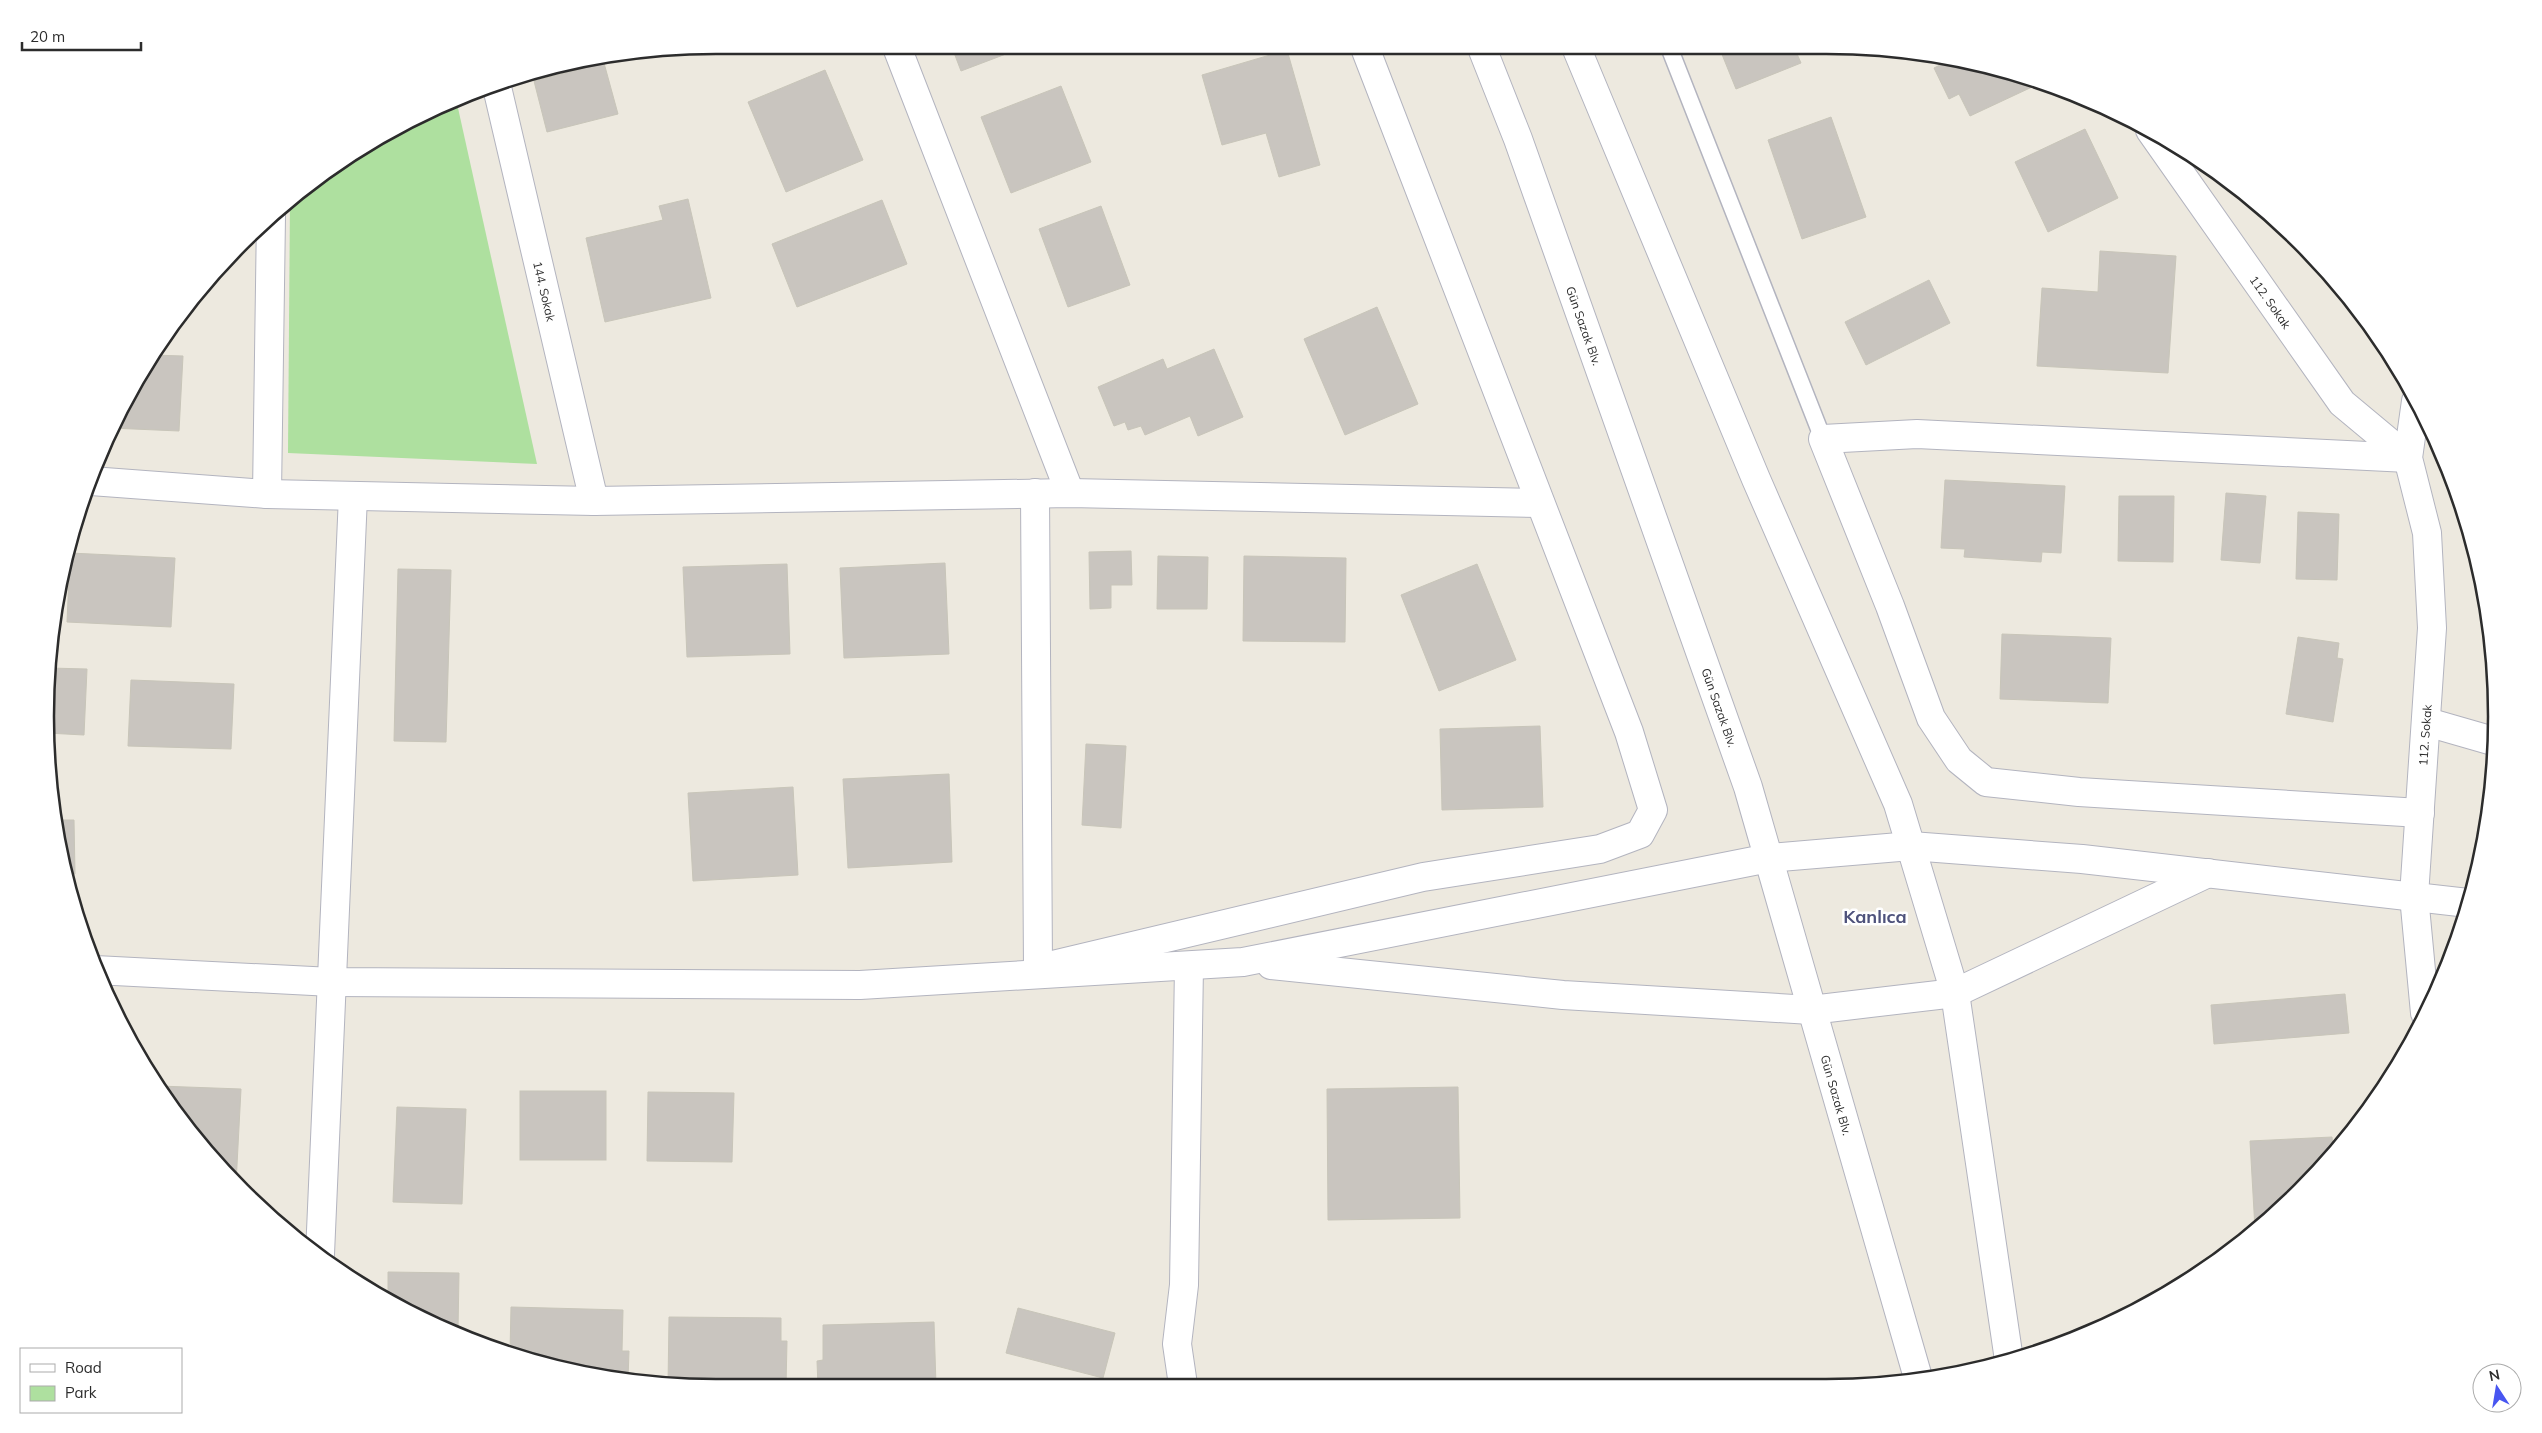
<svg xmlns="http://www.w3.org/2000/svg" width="2542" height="1433" font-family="Mulish,sans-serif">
  <rect width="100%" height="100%" fill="#ede9df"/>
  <polygon fill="#aee09f" points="456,99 537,464 288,453 290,199 308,184 419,114"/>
  <g fill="#c9c5bf" stroke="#c8c5b9">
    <polygon points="1719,47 1794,47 1801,63 1736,89"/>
    <polygon points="1019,49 961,71 953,50"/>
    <polygon points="1287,50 1320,165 1279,177 1266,133 1222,145 1202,75"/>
    <polygon points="1950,60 2000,68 2029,80 2032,87 1970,116 1959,94 1949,99 1934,68"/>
    <polygon points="604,63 618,114 547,132 534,81"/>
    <polygon points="825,70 863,160 786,192 748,102"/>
    <polygon points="1061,86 1091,162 1011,193 981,117"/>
    <polygon points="1831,117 1866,217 1802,239 1768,140"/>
    <polygon points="2085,129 2118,198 2048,232 2015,162"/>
    <polygon points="688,199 711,298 605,322 586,238 663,220 659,206"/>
    <polygon points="882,200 907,264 797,307 772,244"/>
    <polygon points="1101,206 1130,285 1068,307 1039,229"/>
    <polygon points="2100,251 2176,256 2168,373 2037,366 2042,288 2098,292"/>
    <polygon points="1929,280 1950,323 1866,365 1845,322"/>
    <polygon points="1377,307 1418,404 1345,435 1304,339"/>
    <polygon points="1214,349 1243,417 1198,436 1190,416 1145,435 1141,426 1128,430 1125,422 1114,426 1098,387 1163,359 1167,369"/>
    <polygon points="152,355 183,356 179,431 111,428"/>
    <polygon points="1945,480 2065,486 2061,553 2042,552 2041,562 1964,557 1965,549 1941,548"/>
    <polygon points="2226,493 2266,496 2260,563 2221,560"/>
    <polygon points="2119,496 2174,496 2173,562 2118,561"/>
    <polygon points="2298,512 2339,514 2337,580 2296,579"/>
    <polygon points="1131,551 1132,585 1111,585 1111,608 1090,609 1089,552"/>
    <polygon points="70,553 175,558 171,627 67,622"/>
    <polygon points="1158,556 1208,557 1207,609 1157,609"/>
    <polygon points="1244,556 1346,558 1345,642 1243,641"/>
    <polygon points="945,563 949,654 844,658 840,568"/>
    <polygon points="787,564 790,654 687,657 683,567"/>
    <polygon points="1477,564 1516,660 1439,691 1401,595"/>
    <polygon points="398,569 451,570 446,742 394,741"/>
    <polygon points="2002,634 2111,638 2108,703 2000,699"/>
    <polygon points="2298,637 2339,643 2337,658 2343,659 2333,722 2286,714"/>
    <polygon points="49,668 87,669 84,735 47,733"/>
    <polygon points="131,680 234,684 231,749 128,746"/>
    <polygon points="1540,726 1543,807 1442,810 1440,729"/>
    <polygon points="1086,744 1126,746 1121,828 1082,825"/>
    <polygon points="949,774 952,862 848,868 843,779"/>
    <polygon points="793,787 798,875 693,881 688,793"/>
    <polygon points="54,820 74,820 75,874 66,874 58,848"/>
    <polygon points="2345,994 2349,1033 2214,1044 2211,1005"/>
    <polygon points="159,1086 241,1089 236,1184 211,1159"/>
    <polygon points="1458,1087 1460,1218 1328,1220 1327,1089"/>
    <rect x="520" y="1091" width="86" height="69"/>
    <polygon points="648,1092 734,1093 732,1162 647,1161"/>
    <polygon points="397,1107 466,1109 462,1204 393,1202"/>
    <polygon points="2332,1137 2333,1149 2301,1191 2255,1229 2250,1141"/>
    <polygon points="388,1272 459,1273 458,1330 388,1301"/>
    <polygon points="511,1307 623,1310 622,1351 629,1351 628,1379 542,1365 510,1352"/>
    <polygon points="1018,1308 1115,1333 1103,1378 1006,1353"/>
    <polygon points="669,1317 781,1318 781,1341 787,1341 786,1386 668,1386"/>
    <polygon points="934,1322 936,1386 818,1386 817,1361 823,1360 823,1325"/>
  </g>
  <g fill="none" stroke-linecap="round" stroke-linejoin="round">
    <defs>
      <polyline id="lane" points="1669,47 1823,439"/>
      <g id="street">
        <polyline points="898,50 1070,493"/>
        <path id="s1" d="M496,83L594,501"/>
        <path id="s2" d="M2150,130L2342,403L2408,458"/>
        <polyline points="2416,401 2408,458 2427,533 2432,628 2414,896 2425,1013"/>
        <polyline points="2408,458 1917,434 1823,439 1890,606 1931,718 1959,760 1986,782 2079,792 2420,813"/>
        <polyline points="91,481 267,494 594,501 1070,493 1540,503"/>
        <polyline points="1035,493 1038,968"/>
        <polyline points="267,494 271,216"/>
        <polyline points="2427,722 2493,741"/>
        <polyline points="1044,967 1423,877 1600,849 1640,834 1653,810 1629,732 1365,48"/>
        <polyline points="320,1254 353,496"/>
        <polyline points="1183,1385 1177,1344 1184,1285 1189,966"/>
      </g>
      <g id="secondary">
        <polyline points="1576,47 1756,479 1898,804 1955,993 2009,1360"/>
        <path id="s3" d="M1482,48L1518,139L1748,787L1919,1381"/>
        <polyline points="1271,965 1563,995 1811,1010 1955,993 2208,873"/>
        <polyline points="95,970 332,982 860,985 1243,962 1769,858 1911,846 2082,859 2468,903"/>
      </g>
    </defs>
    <use href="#lane" stroke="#b3b4bf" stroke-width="19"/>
    <use href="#street" stroke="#b3b4bf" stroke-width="30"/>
    <use href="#secondary" stroke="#b3b4bf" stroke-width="30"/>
    <use href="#lane" stroke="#fff" stroke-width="16"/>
    <use href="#street" stroke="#fff" stroke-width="28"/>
    <use href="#secondary" stroke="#fff" stroke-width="28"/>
  </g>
  <g text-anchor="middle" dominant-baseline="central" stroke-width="5" stroke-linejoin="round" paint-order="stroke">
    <g font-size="12" fill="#2c2c2c" stroke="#fff">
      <text stroke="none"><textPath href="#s1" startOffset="214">144. Sokak</textPath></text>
      <text stroke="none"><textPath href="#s2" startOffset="210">112. Sokak</textPath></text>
      <text stroke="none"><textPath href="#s3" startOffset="296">Gün Sazak Blv.</textPath></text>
      <text stroke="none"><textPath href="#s3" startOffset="701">Gün Sazak Blv.</textPath></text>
      <text transform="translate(2425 735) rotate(-86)">112. Sokak</text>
      <text stroke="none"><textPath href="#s3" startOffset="1106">Gün Sazak Blv.</textPath></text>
    </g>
    <g font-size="18" font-weight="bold" fill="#4e527b" stroke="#fff">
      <text x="1875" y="916">Kanlıca</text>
    </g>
  </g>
  <path d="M0 0H2542V1433H0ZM716 54H1826A662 662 0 0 1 2488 716V717A662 662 0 0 1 1826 1379H716A662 662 0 0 1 54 717V716A662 662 0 0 1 716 54Z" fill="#fff" fill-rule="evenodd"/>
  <path fill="none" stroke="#2c2c2c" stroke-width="2.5" d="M716 54H1826A662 662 0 0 1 2488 716V717A662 662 0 0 1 1826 1379H716A662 662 0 0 1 54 717V716A662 662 0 0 1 716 54Z"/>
  <rect x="20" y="1348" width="162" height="65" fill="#ffffff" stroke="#ababab"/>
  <rect x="30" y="1364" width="25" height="8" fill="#ffffff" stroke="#ababab"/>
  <text x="65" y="1373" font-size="15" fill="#2c2c2c">Road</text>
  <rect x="30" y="1386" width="25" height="15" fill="#aee09f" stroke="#ababab"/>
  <text x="65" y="1398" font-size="15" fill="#2c2c2c">Park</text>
  <g transform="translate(2497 1388) rotate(348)"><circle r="24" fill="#ffffff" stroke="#ababab"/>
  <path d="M0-4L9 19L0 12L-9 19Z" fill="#4856f1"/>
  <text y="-8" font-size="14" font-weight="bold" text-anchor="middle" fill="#2c2c2c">N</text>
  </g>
  <path d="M22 42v8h119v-8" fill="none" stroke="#2c2c2c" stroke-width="2.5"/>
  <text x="30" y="42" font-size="15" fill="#2c2c2c" stroke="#ffffff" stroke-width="4" paint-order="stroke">20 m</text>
</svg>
